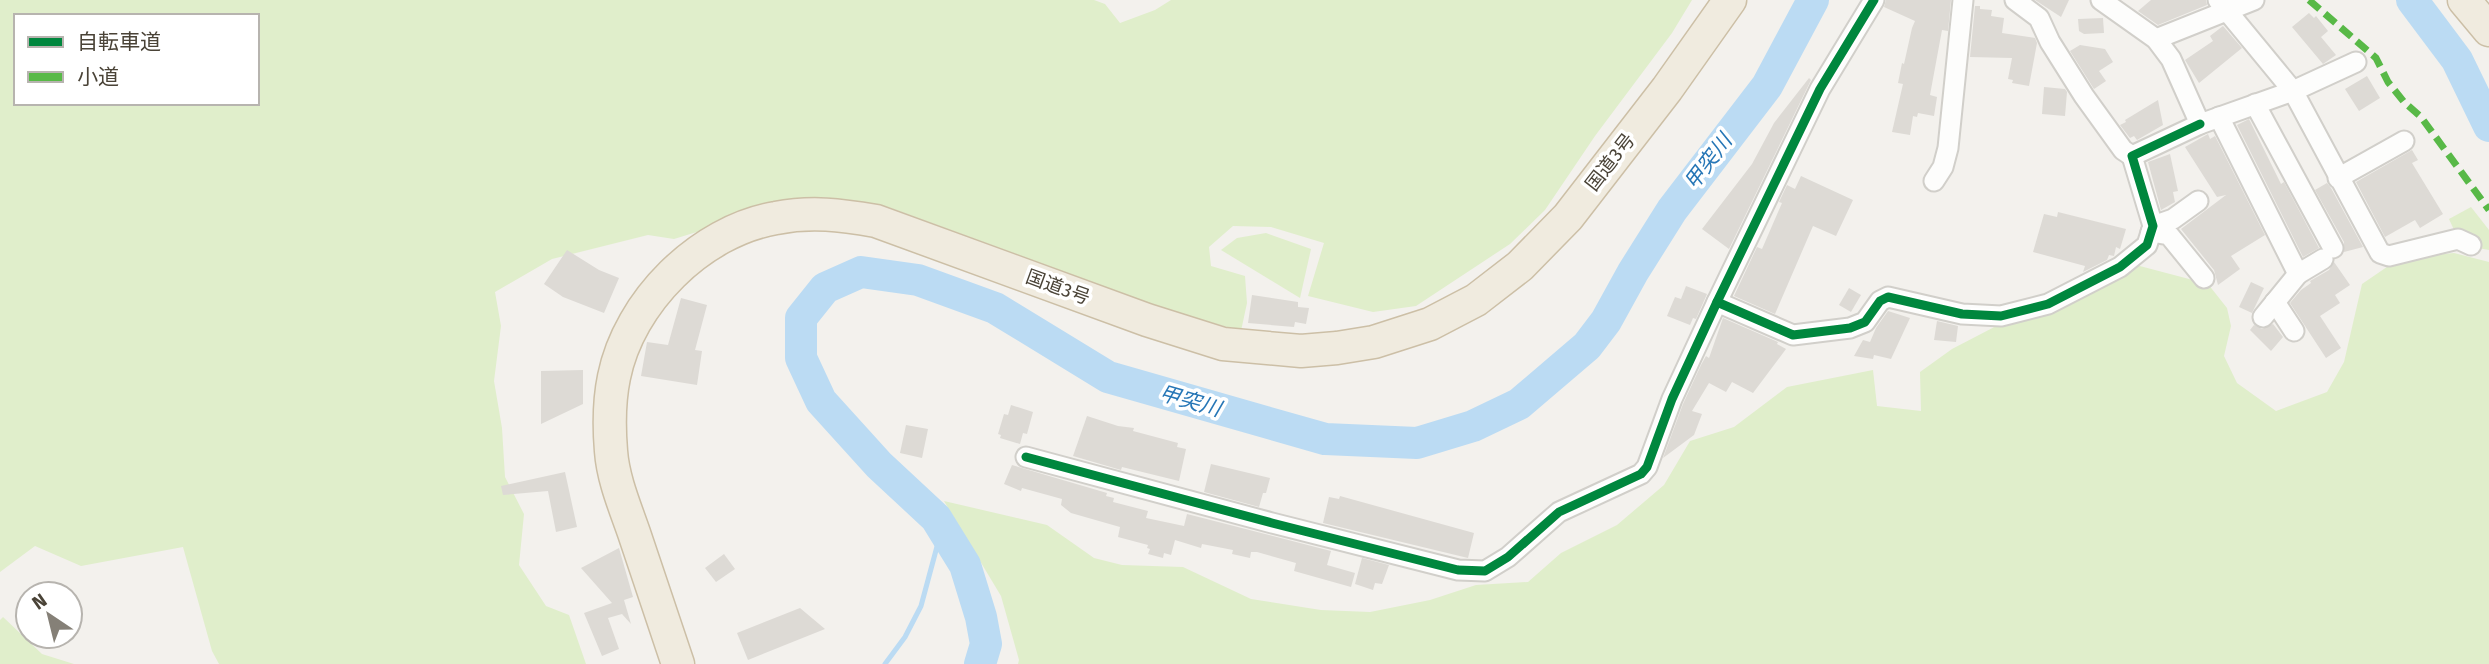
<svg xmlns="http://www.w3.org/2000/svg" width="2489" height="664" font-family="'Fira Sans','Noto Sans JP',sans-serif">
  <rect width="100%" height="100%" fill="#f3f1ed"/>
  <g fill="#e0eecb" fill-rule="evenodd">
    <path d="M0,0H1094L1105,4L1120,23L1155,10L1171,0H1692L1672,33L1595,136L1545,210L1510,244L1416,306L1373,312L1308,296L1324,243L1271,227L1233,226L1209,247L1211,266L1245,276L1247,303L1241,331L1171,311L888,207L823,197L732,214L700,231L674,239L648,235L552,259L495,292L501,326L494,381L502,428L505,477L524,514L519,565L546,606L569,615L586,664H219L212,651L183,547L81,566L35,546L0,572ZM16,16H257V103H16Z"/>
    <polygon points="2471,207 2489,230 2489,250 2461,245 2449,219"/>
    <polygon points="1266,233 1311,249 1300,298 1221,250 1237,238"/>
    <polygon points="2454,253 2489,262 2489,664 1018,664 1019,660 1001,596 944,501 1047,525 1094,558 1122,565 1183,567 1251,599 1321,610 1370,612 1430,600 1476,585 1528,582 1561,553 1617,525 1664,485 1690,441 1734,427 1787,387 1873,370 1877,406 1921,411 1920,372 1952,349 2002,323 2136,265 2208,284 2227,308 2231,326 2224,356 2237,383 2276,411 2327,392 2344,362 2362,284 2400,258"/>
    <polygon points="3,617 42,654 74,664 0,664 0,620"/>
  </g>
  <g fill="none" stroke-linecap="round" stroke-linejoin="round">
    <polyline stroke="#bbdbf3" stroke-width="5" points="885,664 905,637 921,606 942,528"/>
    <g stroke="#bbdbf3" stroke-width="32">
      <polyline points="2412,0 2457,60 2489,126"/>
      <polyline points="980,664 986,644 981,617 965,565 936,518 879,465 821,401 801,358 801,318 825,288 861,272 918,280 995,308 1108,377 1325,439 1417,443 1473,426 1519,404 1587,346 1606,321 1633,272 1672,210 1767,86 1813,0"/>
    </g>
  </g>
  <g fill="#dddad5">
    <polygon points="1886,0 1951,0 1948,31 1942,30 1930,95 1937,97 1934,116 1918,113 1917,117 1913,116 1910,135 1892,132 1903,84 1898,83 1902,63 1904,64 1912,28 1915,21 1884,7"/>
    <polygon points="2035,0 2069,0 2061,17"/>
    <polygon points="2151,0 2206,0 2207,5 2158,25 2138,11"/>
    <polygon points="1975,6 1980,6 1980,9 1992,10 1991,16 2004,18 2002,33 2035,38 2037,43 2029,86 2012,83 2013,80 2008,79 2012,58 1970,57"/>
    <polygon points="2309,13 2314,18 2316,16 2328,31 2321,37 2336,55 2323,64 2292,27"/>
    <polygon points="2103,18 2104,33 2084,34 2079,31 2078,19"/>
    <polygon points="2223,26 2242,48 2199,83 2185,60 2213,41 2210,36"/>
    <polygon points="2080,45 2105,49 2113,62 2099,71 2106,81 2094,89 2070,51"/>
    <polygon points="2367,76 2380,98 2359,111 2345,89"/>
    <polygon points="1809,78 1811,80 1729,249 1702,229 1752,164 1774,123"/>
    <polygon points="2044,87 2065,89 2067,92 2065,116 2042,114"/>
    <polygon points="2158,100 2163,125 2137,140 2134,136 2130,138 2120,125 2126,122 2125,120"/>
    <polygon points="2249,119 2281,184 2284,182 2319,248 2303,257 2237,125"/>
    <polygon points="2208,134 2210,139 2215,136 2265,235 2231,256 2240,269 2218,285 2214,270 2181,229 2226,195 2217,197 2185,147"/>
    <polygon points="2412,150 2418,160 2412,163 2443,214 2420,228 2415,220 2385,237 2356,182"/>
    <polygon points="2170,154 2178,191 2173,192 2175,202 2161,210 2148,162"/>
    <polygon points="1801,176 1853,200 1836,236 1813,226 1775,314 1734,296 1757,247 1762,249 1782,203 1779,202 1787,185 1795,189"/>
    <polygon points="2327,183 2331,188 2363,247 2344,252 2344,242 2315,190"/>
    <polygon points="2058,212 2126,229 2120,249 2116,247 2114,256 2109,255 2107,260 2083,272 2085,266 2033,252 2044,214 2057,217"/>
    <polygon points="567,250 599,270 619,278 604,313 563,297 544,284"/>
    <polygon points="2334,262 2350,285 2335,295 2340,303 2320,316 2341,348 2326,358 2290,303 2301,290 2311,283 2310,281 2329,270"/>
    <polygon points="2251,282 2264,288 2252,313 2239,307"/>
    <polygon points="1686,286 1707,294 1696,319 1693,318 1690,325 1667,316 1675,297 1681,299"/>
    <polygon points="1849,288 1861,295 1851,312 1839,305"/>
    <polygon points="1252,295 1298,302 1298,307 1309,308 1306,324 1295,322 1294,327 1248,323"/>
    <polygon points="681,298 707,305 695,350 702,351 697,385 641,376 647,342 668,345"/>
    <polygon points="1888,311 1910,318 1891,359 1874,355 1873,359 1854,356 1863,340 1870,342 1876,328"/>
    <polygon points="1723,318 1778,342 1777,344 1786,349 1753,393 1732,382 1726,392 1709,383 1692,411 1702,414 1694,435 1663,458 1683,404 1701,365 1706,356 1709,358"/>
    <polygon points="1937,321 1958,326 1956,342 1934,340"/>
    <polygon points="2273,324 2283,337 2271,351 2250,330 2254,325 2262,329"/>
    <polygon points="583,370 583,404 541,424 541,371"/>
    <polygon points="1011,405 1033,412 1027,434 1023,433 1020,444 1000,438 1001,435 998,434 1004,414 1008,415"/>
    <polygon points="1087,416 1118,426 1134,428 1133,431 1178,443 1177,447 1186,449 1179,481 1122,467 1121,470 1073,456"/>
    <polygon points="906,425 928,429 922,458 900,453"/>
    <polygon points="1211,464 1270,478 1266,493 1263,493 1259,507 1204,492"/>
    <polygon points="1012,465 1107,493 1106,496 1114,498 1113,502 1148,511 1146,518 1184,526 1187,514 1331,551 1327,565 1355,573 1351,587 1294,571 1296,563 1257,552 1251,552 1250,558 1232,554 1233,550 1202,544 1201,548 1175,540 1171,555 1164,553 1163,558 1148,554 1150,549 1147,548 1148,545 1118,537 1120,527 1071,513 1061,505 1062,499 1022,488 1021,491 1004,484"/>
    <polygon points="565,472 577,527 556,532 548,491 503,495 501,486"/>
    <polygon points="1340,496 1474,533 1468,558 1323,523 1329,497 1339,499"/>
    <polygon points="619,548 633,597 624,600 631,624 622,614 608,618 619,649 602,656 584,613 612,603 581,568"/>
    <polygon points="724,554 735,569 716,582 705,568"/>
    <polygon points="1362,558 1389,565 1382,584 1375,583 1373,590 1355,584"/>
    <polygon points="800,608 825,629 748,660 737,633"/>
  </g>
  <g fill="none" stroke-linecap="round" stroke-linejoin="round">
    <defs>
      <g id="minor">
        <polyline points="2015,0 2039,18 2050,42 2084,96 2123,150 2132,156"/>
        <polyline points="2101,0 2156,39 2171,59 2200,124 2293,91 2380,253 2389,256 2458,239 2471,245"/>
        <polyline points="2218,0 2293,91 2356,62"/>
        <polyline points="2156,39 2254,0"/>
        <polyline points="2255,104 2333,248"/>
        <polyline points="2219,117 2298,274 2323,259"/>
        <polyline points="2338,178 2404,141"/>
        <polyline points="1934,181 1943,167 1948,148 1963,0"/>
        <polyline points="2153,226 2173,219 2198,201"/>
        <polyline points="2151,232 2169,235 2204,278"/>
        <polyline points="1717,302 1793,335 1850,328 1865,322 1880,301 1888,297 1962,314 2001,316 2048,304 2120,267 2147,245 2153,226 2132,156 2200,124"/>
        <polyline points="2275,302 2294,331"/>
        <polyline points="2263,317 2298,274"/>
        <polyline points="1026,457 1272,523 1458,570 1485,571 1508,557 1559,512 1641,474 1647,467 1672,399 1717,302 1820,89 1874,0"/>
      </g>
      <g id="trunk">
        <polyline points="2464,0 2489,30"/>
        <path d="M678,664C663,620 649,577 634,533C625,507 613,479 611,451C609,427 609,401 614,377C629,302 700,231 776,218C812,211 841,215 876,221L1147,320L1223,344L1301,351L1337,348L1374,342L1430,324L1476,300L1520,266L1568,217L1667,89L1730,0"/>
      </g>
    </defs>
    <use href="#minor" stroke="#d1cfca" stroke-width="23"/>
    <use href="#trunk" stroke="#ccbfa6" stroke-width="35"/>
    <use href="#minor" stroke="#fdfdfc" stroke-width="19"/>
    <use href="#trunk" stroke="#f0ebdf" stroke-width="32"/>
    <polyline stroke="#58b947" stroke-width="7" stroke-dasharray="14 7" stroke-linecap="butt" points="2309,0 2376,58 2388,82 2404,102 2421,117 2489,210"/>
    <defs>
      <g id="cycleway">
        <polyline points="1717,302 1793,335 1850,328 1865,322 1880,301 1888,297 1962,314 2001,316 2048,304 2120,267 2147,245 2153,226 2132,156 2200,124"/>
        <polyline points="1026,457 1272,523 1458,570 1485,571 1508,557 1559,512 1641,474 1647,467 1672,399 1717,302 1820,89 1874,0"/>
      </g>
    </defs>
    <use href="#cycleway" stroke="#fff" stroke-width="13"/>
    <use href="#cycleway" stroke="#00873e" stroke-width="9"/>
  </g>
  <g text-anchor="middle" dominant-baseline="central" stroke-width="7" stroke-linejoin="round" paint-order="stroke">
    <g font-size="19" fill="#4a4337" stroke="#fff">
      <text transform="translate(1610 162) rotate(-52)">国道3号</text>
      <text transform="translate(1058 287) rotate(20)">国道3号</text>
    </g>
    <g font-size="21" font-style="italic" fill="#2676b6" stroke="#fff">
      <text transform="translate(1708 162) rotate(-53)">甲突川</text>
      <text transform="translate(1190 401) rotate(16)">甲突川</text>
    </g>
  </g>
  <rect x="14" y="14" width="245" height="91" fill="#ffffff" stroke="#b7b4af" stroke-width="2"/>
  <rect x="28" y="37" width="35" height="10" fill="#00873e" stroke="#b7b4af" stroke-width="2"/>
  <text x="77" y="49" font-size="21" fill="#4a4337">自転車道</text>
  <rect x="28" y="72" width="35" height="10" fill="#58b947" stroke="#b7b4af" stroke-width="2"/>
  <text x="77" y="84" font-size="21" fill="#4a4337">小道</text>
  <g transform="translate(49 615) rotate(325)"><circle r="33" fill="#ffffff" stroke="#b7b4af" stroke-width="2"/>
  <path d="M0-5L12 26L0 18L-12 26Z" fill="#858077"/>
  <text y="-10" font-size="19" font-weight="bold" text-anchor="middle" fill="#4a4337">N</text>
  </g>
</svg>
